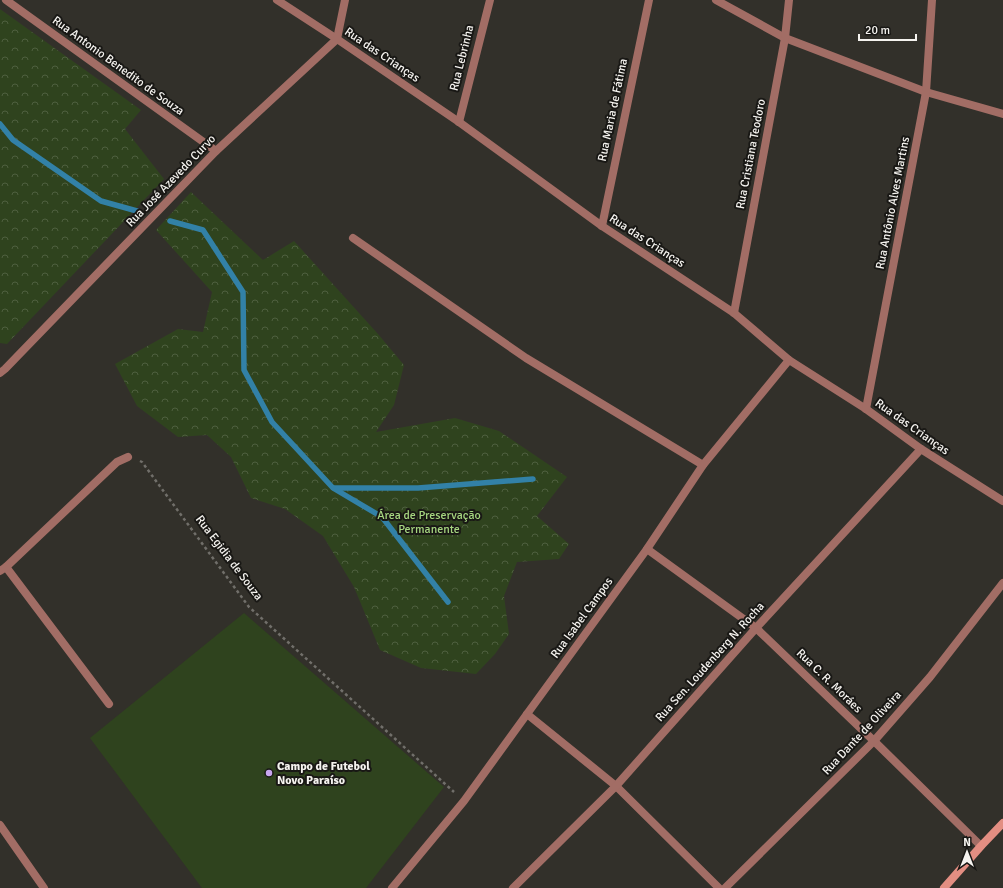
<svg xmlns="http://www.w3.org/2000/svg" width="1003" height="888" font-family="Signika,sans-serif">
  <defs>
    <pattern id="forest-crowns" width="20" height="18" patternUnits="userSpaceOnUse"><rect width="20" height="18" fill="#2f431e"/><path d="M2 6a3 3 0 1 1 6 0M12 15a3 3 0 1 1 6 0" fill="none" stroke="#4e5f3f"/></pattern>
  </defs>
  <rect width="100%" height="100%" fill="#32302a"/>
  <polygon fill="#2f431e" points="244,613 444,787 366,888 202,888 90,738"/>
  <g fill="url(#forest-crowns)">
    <polygon points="0,9 141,110 125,129 164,179 7,344 0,343"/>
    <polygon points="191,192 263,260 294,241 378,334 404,365 394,405 376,432 455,418 499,431 567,477 537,516 569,544 559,559 517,562 504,596 509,634 495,654 476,674 421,668 380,650 354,587 323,536 285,509 251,498 231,457 207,435 178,437 137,406 115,364 178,329 203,332 212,292 156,230"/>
  </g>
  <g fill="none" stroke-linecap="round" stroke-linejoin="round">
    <g stroke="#3281a7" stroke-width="5.5">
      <polyline points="0,124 13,140 101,201 137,211"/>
      <polyline points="170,221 203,230 243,292 244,370 272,422 333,488 382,517 448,602"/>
      <polyline points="334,488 418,488 533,479"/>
    </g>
    <polyline stroke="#716f6a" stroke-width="2.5" stroke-dasharray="3 3" stroke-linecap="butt" points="140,461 142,462 249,607 454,792"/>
    <g stroke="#a26d65" stroke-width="8">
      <polyline points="6,0 216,151"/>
      <polyline points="277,0 337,39 459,122 602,226 734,313 789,360 866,409 921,449 1003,501"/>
      <polyline points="716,0 785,38 926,92 1003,114"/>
      <polyline points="459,122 490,0"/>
      <polyline points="602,226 649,0"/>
      <polyline points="353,238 526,358 703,465"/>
      <polyline points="734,313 785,38 789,0"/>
      <polyline points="0,373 5,369 216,151 337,39 345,0"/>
      <polyline points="866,409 926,92 932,0"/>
      <polyline points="647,549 756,628 874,741 981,846"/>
      <polyline points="6,567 109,704"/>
      <polyline points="0,571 6,567 117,462 128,457"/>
      <polyline points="527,714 616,786 719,888"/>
      <polyline points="0,825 44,888"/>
      <polyline points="392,888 464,801 527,714 647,549 703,465 789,360"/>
      <polyline points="513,888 616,786 756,628 921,449"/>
      <polyline points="725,888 874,741 930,677 1003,583"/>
    </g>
    <polyline stroke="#e38e82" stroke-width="8" points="944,888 981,846 1003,823"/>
  </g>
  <circle fill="#c8a6ef" stroke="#191815" stroke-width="1.5" cx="269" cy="773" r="4"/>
  <g text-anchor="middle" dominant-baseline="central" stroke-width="4" stroke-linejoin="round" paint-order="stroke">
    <g font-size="12" fill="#f5f3ef" stroke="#191815">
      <text transform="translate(382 55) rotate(34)">Rua das Crianças</text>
      <text transform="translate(462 58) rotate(-76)">Rua Lebrinha</text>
      <text transform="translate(118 66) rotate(36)">Rua Antonio Benedito de Souza</text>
      <text transform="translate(613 110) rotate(-78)">Rua Maria de Fátima</text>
      <text transform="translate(751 154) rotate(-79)">Rua Cristiana Teodoro</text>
      <text transform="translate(171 181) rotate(-46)">Rua José Azevedo Curvo</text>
      <text transform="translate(893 203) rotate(-79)">Rua Antônio Alves Martins</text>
      <text transform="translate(647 241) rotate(33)">Rua das Crianças</text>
      <text transform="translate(912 427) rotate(35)">Rua das Crianças</text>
      <text transform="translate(229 558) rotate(53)">Rua Egidia de Souza</text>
      <text transform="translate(582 618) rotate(-54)">Rua Isabel Campos</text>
      <text transform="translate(710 662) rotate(-48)">Rua Sen. Loudenberg N. Rocha</text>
      <text transform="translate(829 681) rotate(44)">Rua C. R. Moráes</text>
      <text transform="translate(862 733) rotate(-47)">Rua Dante de Oliveira</text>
    </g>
    <g font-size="12" fill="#a6d680" stroke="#191815">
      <text x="429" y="515">Área de Preservação<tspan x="429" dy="14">Permanente</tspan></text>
    </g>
    <g font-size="12" font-weight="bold" fill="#f5f3ef" stroke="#191815" text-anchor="start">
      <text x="277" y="766">Campo de Futebol<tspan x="277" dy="14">Novo Paraíso</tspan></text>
    </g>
  </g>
  <g transform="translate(967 852)" stroke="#191815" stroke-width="3" paint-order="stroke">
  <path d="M0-3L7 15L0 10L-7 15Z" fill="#f5f3ef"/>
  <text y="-6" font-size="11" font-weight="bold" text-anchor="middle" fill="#f5f3ef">N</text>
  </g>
  <path d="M859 34v6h57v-6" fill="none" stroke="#f5f3ef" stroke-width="2"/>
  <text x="865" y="34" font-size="12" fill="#f5f3ef" stroke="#191815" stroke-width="3" paint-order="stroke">20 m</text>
</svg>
